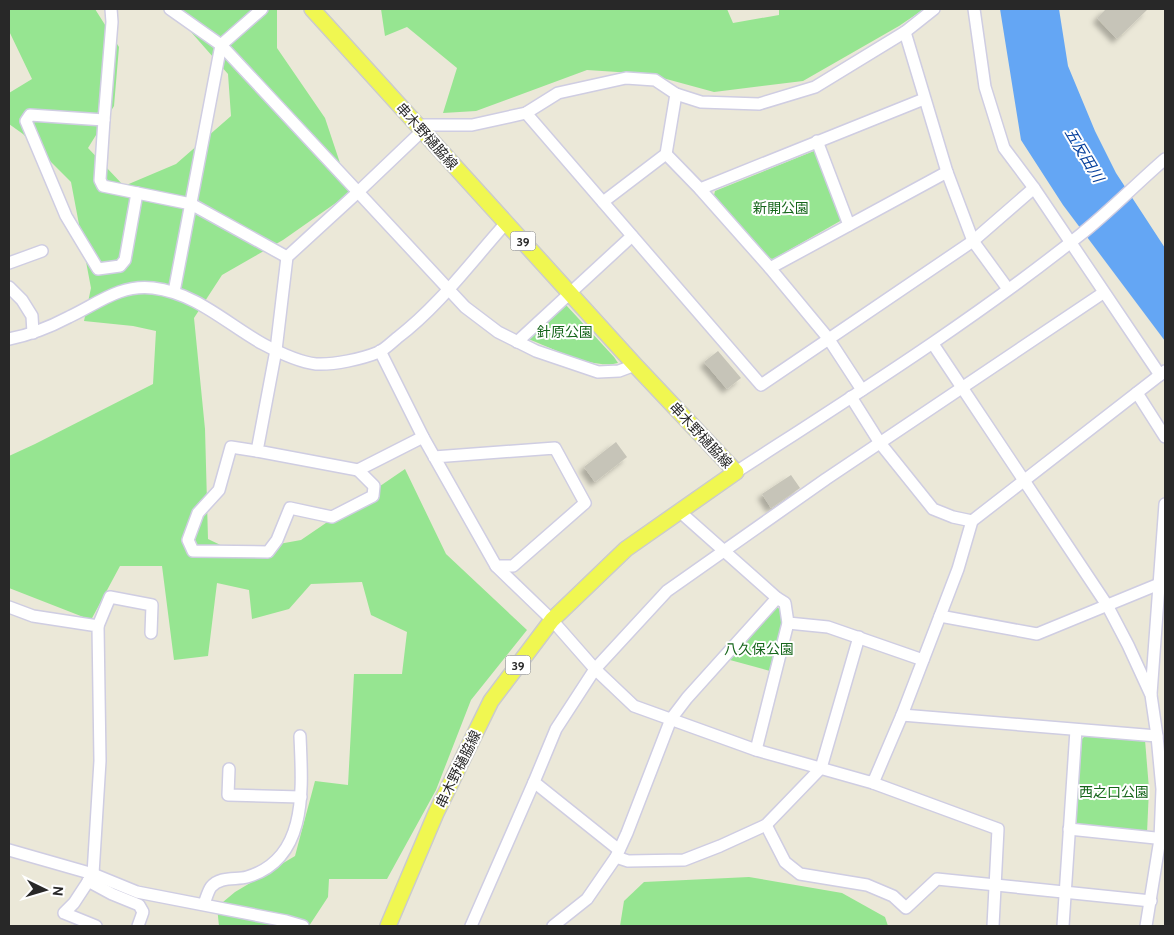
<svg xmlns="http://www.w3.org/2000/svg" width="1174" height="935" font-family="Cabin,'Noto Sans JP',sans-serif">
  <defs>
    <filter id="shadow"><feDropShadow dx="-4.5" dy="4.5" stdDeviation="2.5" flood-color="#0004"/></filter>
  </defs>
  <rect width="100%" height="100%" fill="#ebe8d8"/>
  <g fill="#96e591">
    <polygon points="9,9 95,9 119,47 114,106 88,148 124,186 176,164 231,116 228,74 191,32 182,9 277,9 277,48 325,118 350,193 283,240 222,275 194,318 205,429 208,539 235,552 301,540 405,469 446,554 527,630 471,700 436,790 387,879 329,879 328,897 309,926 219,926 217,907 235,892 295,856 315,781 348,785 354,674 402,674 407,632 371,615 362,582 311,584 289,609 252,619 249,590 217,583 208,656 174,660 162,566 120,566 91,620 9,588 9,456 35,444 153,384 156,331 133,326 84,321 91,288 71,182 23,134 9,124 9,93 32,79 9,31"/>
    <polygon points="381,9 727,9 733,23 779,15 779,9 924,9 899,26 803,81 714,92 648,74 587,70 476,111 443,113 457,68 407,27 385,36"/>
    <polygon points="814,151 842,220 773,259 768,258 714,195 715,191"/>
    <path d="M566,305L614,357L618,363C594,370 552,348 528,339Z"/>
    <polygon points="774,606 782,610 780,643 773,668 770,671 730,660 730,655"/>
    <polygon points="1086,735 1145,740 1149,789 1147,833 1075,825 1082,739"/>
    <polygon points="749,877 842,893 885,917 888,926 620,926 624,901 644,882"/>
  </g>
  <polygon fill="#64a6f4" points="1000,9 1059,9 1068,66 1095,131 1116,173 1165,248 1165,341 1063,205 1021,140"/>
  <g fill="#c6c4b8" filter="url(#shadow)">
    <polygon points="1106,9 1148,9 1117,39 1097,18"/>
    <polygon points="718,351 741,378 727,389 704,362"/>
    <polygon points="616,442 627,457 595,482 584,467"/>
    <polygon points="791,475 800,488 771,508 762,494"/>
  </g>
  <g fill="none" stroke-linecap="round" stroke-linejoin="round">
    <defs>
      <g id="minor">
        <polyline points="111,9 112,22 104,120 30,115 26,121 66,216 98,269 120,266 125,260 137,193"/>
        <polyline points="170,9 221,45 262,9"/>
        <polyline points="974,9 985,87 1004,148 1034,188 1160,375"/>
        <polyline points="905,32 947,172 973,241 1008,289"/>
        <polyline points="221,45 358,192 287,257 276,350 257,451 358,470 423,437"/>
        <polyline points="526,113 761,385 973,241 1034,188"/>
        <polyline points="104,120 100,180 103,186 191,204 287,257"/>
        <polyline points="416,125 472,125 526,113 558,93 626,78 655,80 676,94 701,102 759,104 815,87 905,32 934,9"/>
        <polyline points="422,131 358,192 465,307 498,332 536,351 598,372 619,371 635,365"/>
        <polyline points="817,141 849,225"/>
        <polyline points="666,154 700,189 770,268 828,338 862,390"/>
        <polyline points="700,189 924,99"/>
        <polyline points="603,202 666,154 676,94"/>
        <polyline points="9,263 42,251"/>
        <polyline points="770,268 947,172"/>
        <polyline points="9,287 22,300 32,316 33,333"/>
        <polyline points="174,292 221,45"/>
        <path d="M9,339C30,335 50,327 69,317C97,304 120,284 153,288C196,293 227,324 263,344C278,352 298,362 316,364C334,365 362,359 379,352C385,349 391,343 397,338C439,306 471,262 506,223"/>
        <polyline points="517,342 632,236"/>
        <polyline points="933,344 1107,605 1128,645 1151,695 1157,736 1162,789 1160,839 1146,926"/>
        <polyline points="380,351 423,437 496,566 513,566 585,503 555,448 434,457"/>
        <polyline points="1137,393 1165,437"/>
        <polyline points="851,397 880,443 933,509 953,517 972,521"/>
        <polyline points="257,451 231,447 219,490 198,513 188,540 193,551 268,552 277,540 290,508 332,517 373,496 374,486 358,470"/>
        <path d="M736,472C853,396 971,322 1080,235C1110,211 1136,184 1165,159"/>
        <polyline points="679,511 777,598 785,603 788,623 756,750"/>
        <polyline points="496,566 552,620 595,669 634,706 756,750 873,783 902,715 940,616 958,569 972,521 1165,371"/>
        <polyline points="9,607 33,616 98,626 100,761 93,874 74,903 64,913 96,926"/>
        <polyline points="940,616 1037,634 1159,584"/>
        <polyline points="788,623 828,627 923,660"/>
        <polyline points="98,626 110,597 152,605 151,633"/>
        <polyline points="1151,694 1165,504"/>
        <polyline points="902,715 1157,736"/>
        <polyline points="229,769 228,795 301,797"/>
        <polyline points="873,783 998,829 993,926"/>
        <polyline points="766,825 785,862 800,874 867,885 893,896 906,908 937,879 1151,901"/>
        <polyline points="1069,829 1165,839"/>
        <polyline points="9,850 93,874 137,892 286,921 303,926"/>
        <polyline points="619,850 534,782 556,729 595,669 667,591 826,479 1103,293"/>
        <polyline points="616,857 628,861 684,860 720,846 766,825 821,768 859,637"/>
        <polyline points="88,881 112,894 139,905 143,912 138,926"/>
        <path d="M204,904C206,899 208,891 211,887C220,876 236,880 247,877C309,859 302,787 300,736"/>
        <polyline points="471,926 534,782"/>
        <polyline points="553,926 587,899 616,857 627,833 671,719 687,698 777,598"/>
        <polyline points="1063,926 1076,730"/>
      </g>
      <polyline id="major" points="312,9 635,365 736,472 626,549 552,620 491,701 436,813 388,926"/>
    </defs>
    <use href="#minor" stroke="#cfcde2" stroke-width="14"/>
    <use href="#major" stroke="#cbcbcb" stroke-width="18"/>
    <use href="#minor" stroke="#fff" stroke-width="11"/>
    <use href="#major" stroke="#f0f751" stroke-width="15"/>
  </g>
  <g text-anchor="middle" dominant-baseline="central" stroke-width="4" stroke-linejoin="round" paint-order="stroke">
    <g fill="#fff" stroke="#686868" stroke-width="1">
      <rect x="510.5" y="231.5" width="25" height="19" rx="4"/>
      <rect x="505.5" y="655.5" width="25" height="19" rx="4"/>
    </g>
    <g font-size="12" font-weight="bold" fill="#282828">
      <text x="523" y="241">39</text>
      <text x="518" y="665">39</text>
    </g>
    <g font-size="14" fill="#282828" stroke="#fff">
      <text transform="translate(427 136) rotate(48)">串木野樋脇線</text>
      <text transform="translate(701 435) rotate(47)">串木野樋脇線</text>
      <text transform="translate(458 769) rotate(-64)">串木野樋脇線</text>
    </g>
    <g font-size="14" fill="#16661b" stroke="#fff">
      <text x="781" y="208">新開公園</text>
      <text x="565" y="332">針原公園</text>
      <text x="759" y="649">八久保公園</text>
      <text x="1114" y="792">西之口公園</text>
    </g>
    <g font-size="15" font-style="italic" fill="#07409c" stroke="#fff">
      <text transform="translate(1084 155) rotate(59)">五反田川</text>
    </g>
  </g>
  <rect width="1174" height="935" fill="none" stroke="#282828" stroke-width="20"/>
  <g transform="translate(45 890) rotate(95)" stroke="#ffffff" stroke-width="4" paint-order="stroke">
  <path d="M0-4L9 19L0 12L-9 19Z" fill="#282828"/>
  <text y="-8" font-size="14" font-weight="bold" text-anchor="middle" fill="#282828">N</text>
  </g>
</svg>
